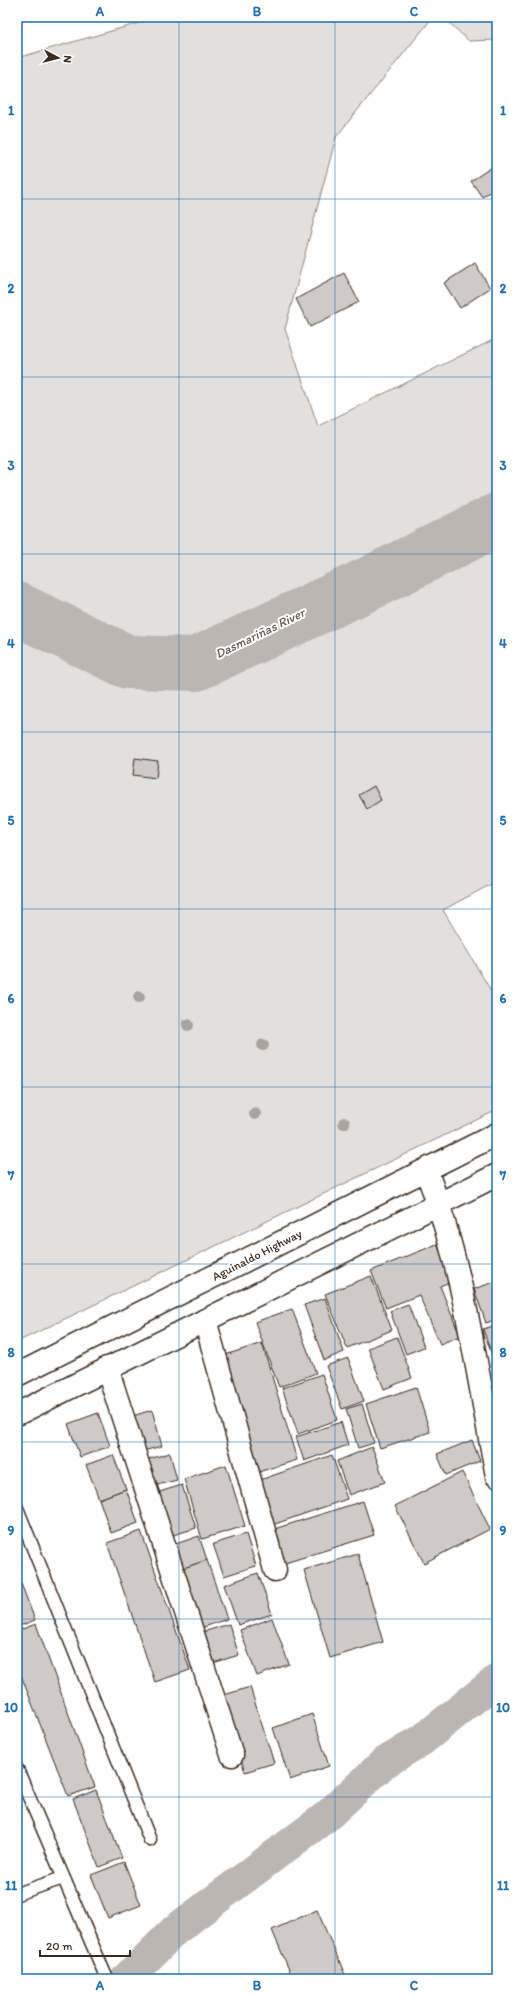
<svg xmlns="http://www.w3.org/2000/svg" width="514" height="1996" font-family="Itim,sans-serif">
  <rect width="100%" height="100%" fill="#fff"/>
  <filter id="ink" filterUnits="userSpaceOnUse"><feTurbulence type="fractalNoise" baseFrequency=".025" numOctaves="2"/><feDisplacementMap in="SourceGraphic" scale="8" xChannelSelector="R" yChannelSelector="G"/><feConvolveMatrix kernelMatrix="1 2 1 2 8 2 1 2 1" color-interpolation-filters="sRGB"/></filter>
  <g filter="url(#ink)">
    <g fill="#e2e0de" stroke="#8e857e">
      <polygon points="160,17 433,17 336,137 285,329 318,426 497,338 497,881 443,910 497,1001 497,1110 17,1342 17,58"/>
      <polygon points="443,17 497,17 497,40 469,41"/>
    </g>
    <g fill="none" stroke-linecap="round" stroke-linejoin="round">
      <polyline stroke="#bcb6b3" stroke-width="32" points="126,1979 175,1930 327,1816 384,1763 422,1740 497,1680"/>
      <polyline stroke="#bcb6b3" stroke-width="54" points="17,609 128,662 196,664 364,586 497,520"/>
    </g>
    <g fill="#cfcac7" stroke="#3b2a1e">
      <polygon points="492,167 497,174 497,187 482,197 471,181"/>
      <polygon points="475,263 490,288 460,308 444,283"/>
      <polygon points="344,273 359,302 310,327 296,299"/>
      <polygon points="135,758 158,761 156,778 133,775"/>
      <polygon points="374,786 381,800 367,809 359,795"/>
      <polygon points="437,1244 452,1281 440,1286 460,1336 440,1344 419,1295 386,1308 371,1271"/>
      <polygon points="371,1276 392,1330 347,1348 325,1294"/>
      <polygon points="497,1281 497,1319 486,1323 474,1289"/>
      <polygon points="325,1298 344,1352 324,1360 304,1305"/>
      <polygon points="408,1304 424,1347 406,1354 390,1311"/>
      <polygon points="292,1309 316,1373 279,1387 255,1322"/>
      <polygon points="497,1325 497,1357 493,1358 483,1329"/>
      <polygon points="397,1337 412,1378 384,1389 368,1348"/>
      <polygon points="262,1343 297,1460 255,1473 219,1357"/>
      <polygon points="348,1358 364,1401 342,1409 326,1366"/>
      <polygon points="322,1374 337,1420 298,1434 282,1388"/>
      <polygon points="416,1387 430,1432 380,1448 366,1404"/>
      <polygon points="362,1404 374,1443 358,1448 346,1409"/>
      <polygon points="152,1410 162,1446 139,1452 129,1417"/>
      <polygon points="98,1413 110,1446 80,1457 68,1424"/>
      <polygon points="341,1422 348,1445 304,1461 296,1437"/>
      <polygon points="472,1440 480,1461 446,1475 437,1454"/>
      <polygon points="372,1447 385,1482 349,1495 337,1461"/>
      <polygon points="170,1453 177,1480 149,1487 142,1461"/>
      <polygon points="113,1455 126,1489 99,1499 86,1465"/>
      <polygon points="332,1455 347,1499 272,1525 257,1481"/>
      <polygon points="226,1465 245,1526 202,1539 184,1479"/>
      <polygon points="462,1472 490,1529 424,1563 395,1506"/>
      <polygon points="182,1485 196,1528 167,1537 153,1494"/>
      <polygon points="126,1489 138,1523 111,1533 99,1499"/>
      <polygon points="363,1501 374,1535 282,1564 271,1530"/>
      <polygon points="141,1531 190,1670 155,1682 107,1543"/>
      <polygon points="246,1534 256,1566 224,1576 213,1544"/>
      <polygon points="199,1536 207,1560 181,1569 173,1545"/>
      <polygon points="358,1554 383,1642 330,1658 304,1570"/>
      <polygon points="207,1560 227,1619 201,1628 181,1569"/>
      <polygon points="258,1573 272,1614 238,1625 224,1585"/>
      <polygon points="20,1581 35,1620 17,1627 17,1582"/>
      <polygon points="272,1618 289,1664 257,1676 240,1630"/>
      <polygon points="36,1624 95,1787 68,1796 17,1665 17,1631"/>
      <polygon points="229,1624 239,1655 213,1663 203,1632"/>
      <polygon points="250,1687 274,1763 245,1772 221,1696"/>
      <polygon points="312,1714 329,1766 290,1780 273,1728"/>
      <polygon points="96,1790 122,1858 99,1867 73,1799"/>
      <polygon points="124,1862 141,1905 108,1918 91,1875"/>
      <polygon points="317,1910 347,1979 293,1979 272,1930"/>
    </g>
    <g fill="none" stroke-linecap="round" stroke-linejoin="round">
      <defs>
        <g id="service">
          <polyline points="17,1508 150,1840"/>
          <polyline points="17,1769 107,1979"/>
          <polyline points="17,1894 63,1878"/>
        </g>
        <g id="minor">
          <path d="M426,1170C464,1267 477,1374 497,1476"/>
          <polyline points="205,1320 275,1570"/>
          <polyline points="107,1368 232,1755"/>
        </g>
        <g id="primary">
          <polyline points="17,1375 497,1134"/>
          <polyline points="17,1414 497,1175"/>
        </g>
      </defs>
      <use href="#service" stroke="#3b2a1e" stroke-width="15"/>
      <use href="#minor" stroke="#3b2a1e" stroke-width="25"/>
      <use href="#primary" stroke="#3b2a1e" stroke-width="25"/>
      <use href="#service" stroke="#fff" stroke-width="12"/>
      <use href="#minor" stroke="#fff" stroke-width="22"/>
      <use href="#primary" stroke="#fff" stroke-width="22"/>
    </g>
    <g fill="#aaa39e">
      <circle cx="139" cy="997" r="6"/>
      <circle cx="188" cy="1025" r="6"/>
      <circle cx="263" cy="1045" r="6"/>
      <circle cx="255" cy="1114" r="6"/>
      <circle cx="344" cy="1123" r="6"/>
    </g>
  </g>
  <path fill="none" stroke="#1f6fb2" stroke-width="1" stroke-opacity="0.55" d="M179,17V1979M335,17V1979M17,199H497M17,377H497M17,554H497M17,732H497M17,909H497M17,1087H497M17,1264H497M17,1442H497M17,1619H497M17,1797H497"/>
  <g text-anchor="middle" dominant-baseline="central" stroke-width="4" stroke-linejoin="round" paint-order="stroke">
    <g font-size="12" fill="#3b2a1e" stroke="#fff">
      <text transform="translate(257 1255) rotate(-27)">Aguinaldo Highway</text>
    </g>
    <g font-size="13" font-style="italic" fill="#685b52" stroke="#fff">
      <text transform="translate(260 633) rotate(-26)">Dasmariñas River</text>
    </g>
  </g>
  <rect width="514" height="1996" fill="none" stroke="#fff" stroke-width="44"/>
  <g transform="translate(58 58) rotate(97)" stroke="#ffffff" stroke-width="3" paint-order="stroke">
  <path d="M0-3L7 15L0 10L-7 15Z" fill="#3b2a1e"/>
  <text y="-6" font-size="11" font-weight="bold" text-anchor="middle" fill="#3b2a1e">N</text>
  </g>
  <path d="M40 1950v6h90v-6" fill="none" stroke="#3b2a1e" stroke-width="2"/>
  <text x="46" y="1950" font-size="12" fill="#3b2a1e" stroke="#ffffff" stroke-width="3" paint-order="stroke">20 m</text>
  <rect x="22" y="22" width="470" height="1952" fill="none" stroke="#1f6fb2" stroke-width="1.5"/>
  <g font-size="13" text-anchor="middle" font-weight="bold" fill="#1f6fb2">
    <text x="100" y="16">A</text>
    <text x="257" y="16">B</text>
    <text x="414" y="16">C</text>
    <text x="11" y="115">1</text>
    <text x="503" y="115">1</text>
    <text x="11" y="293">2</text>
    <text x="503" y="293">2</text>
    <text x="11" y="470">3</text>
    <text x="503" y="470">3</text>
    <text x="11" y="648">4</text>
    <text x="503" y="648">4</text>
    <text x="11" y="825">5</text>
    <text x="503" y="825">5</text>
    <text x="11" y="1003">6</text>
    <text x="503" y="1003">6</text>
    <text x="11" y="1180">7</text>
    <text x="503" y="1180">7</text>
    <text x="11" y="1357">8</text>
    <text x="503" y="1357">8</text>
    <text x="11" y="1535">9</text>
    <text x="503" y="1535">9</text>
    <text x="11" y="1712">10</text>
    <text x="503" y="1712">10</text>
    <text x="11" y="1890">11</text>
    <text x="503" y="1890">11</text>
    <text x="100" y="1990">A</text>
    <text x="257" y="1990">B</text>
    <text x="414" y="1990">C</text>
  </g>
</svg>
